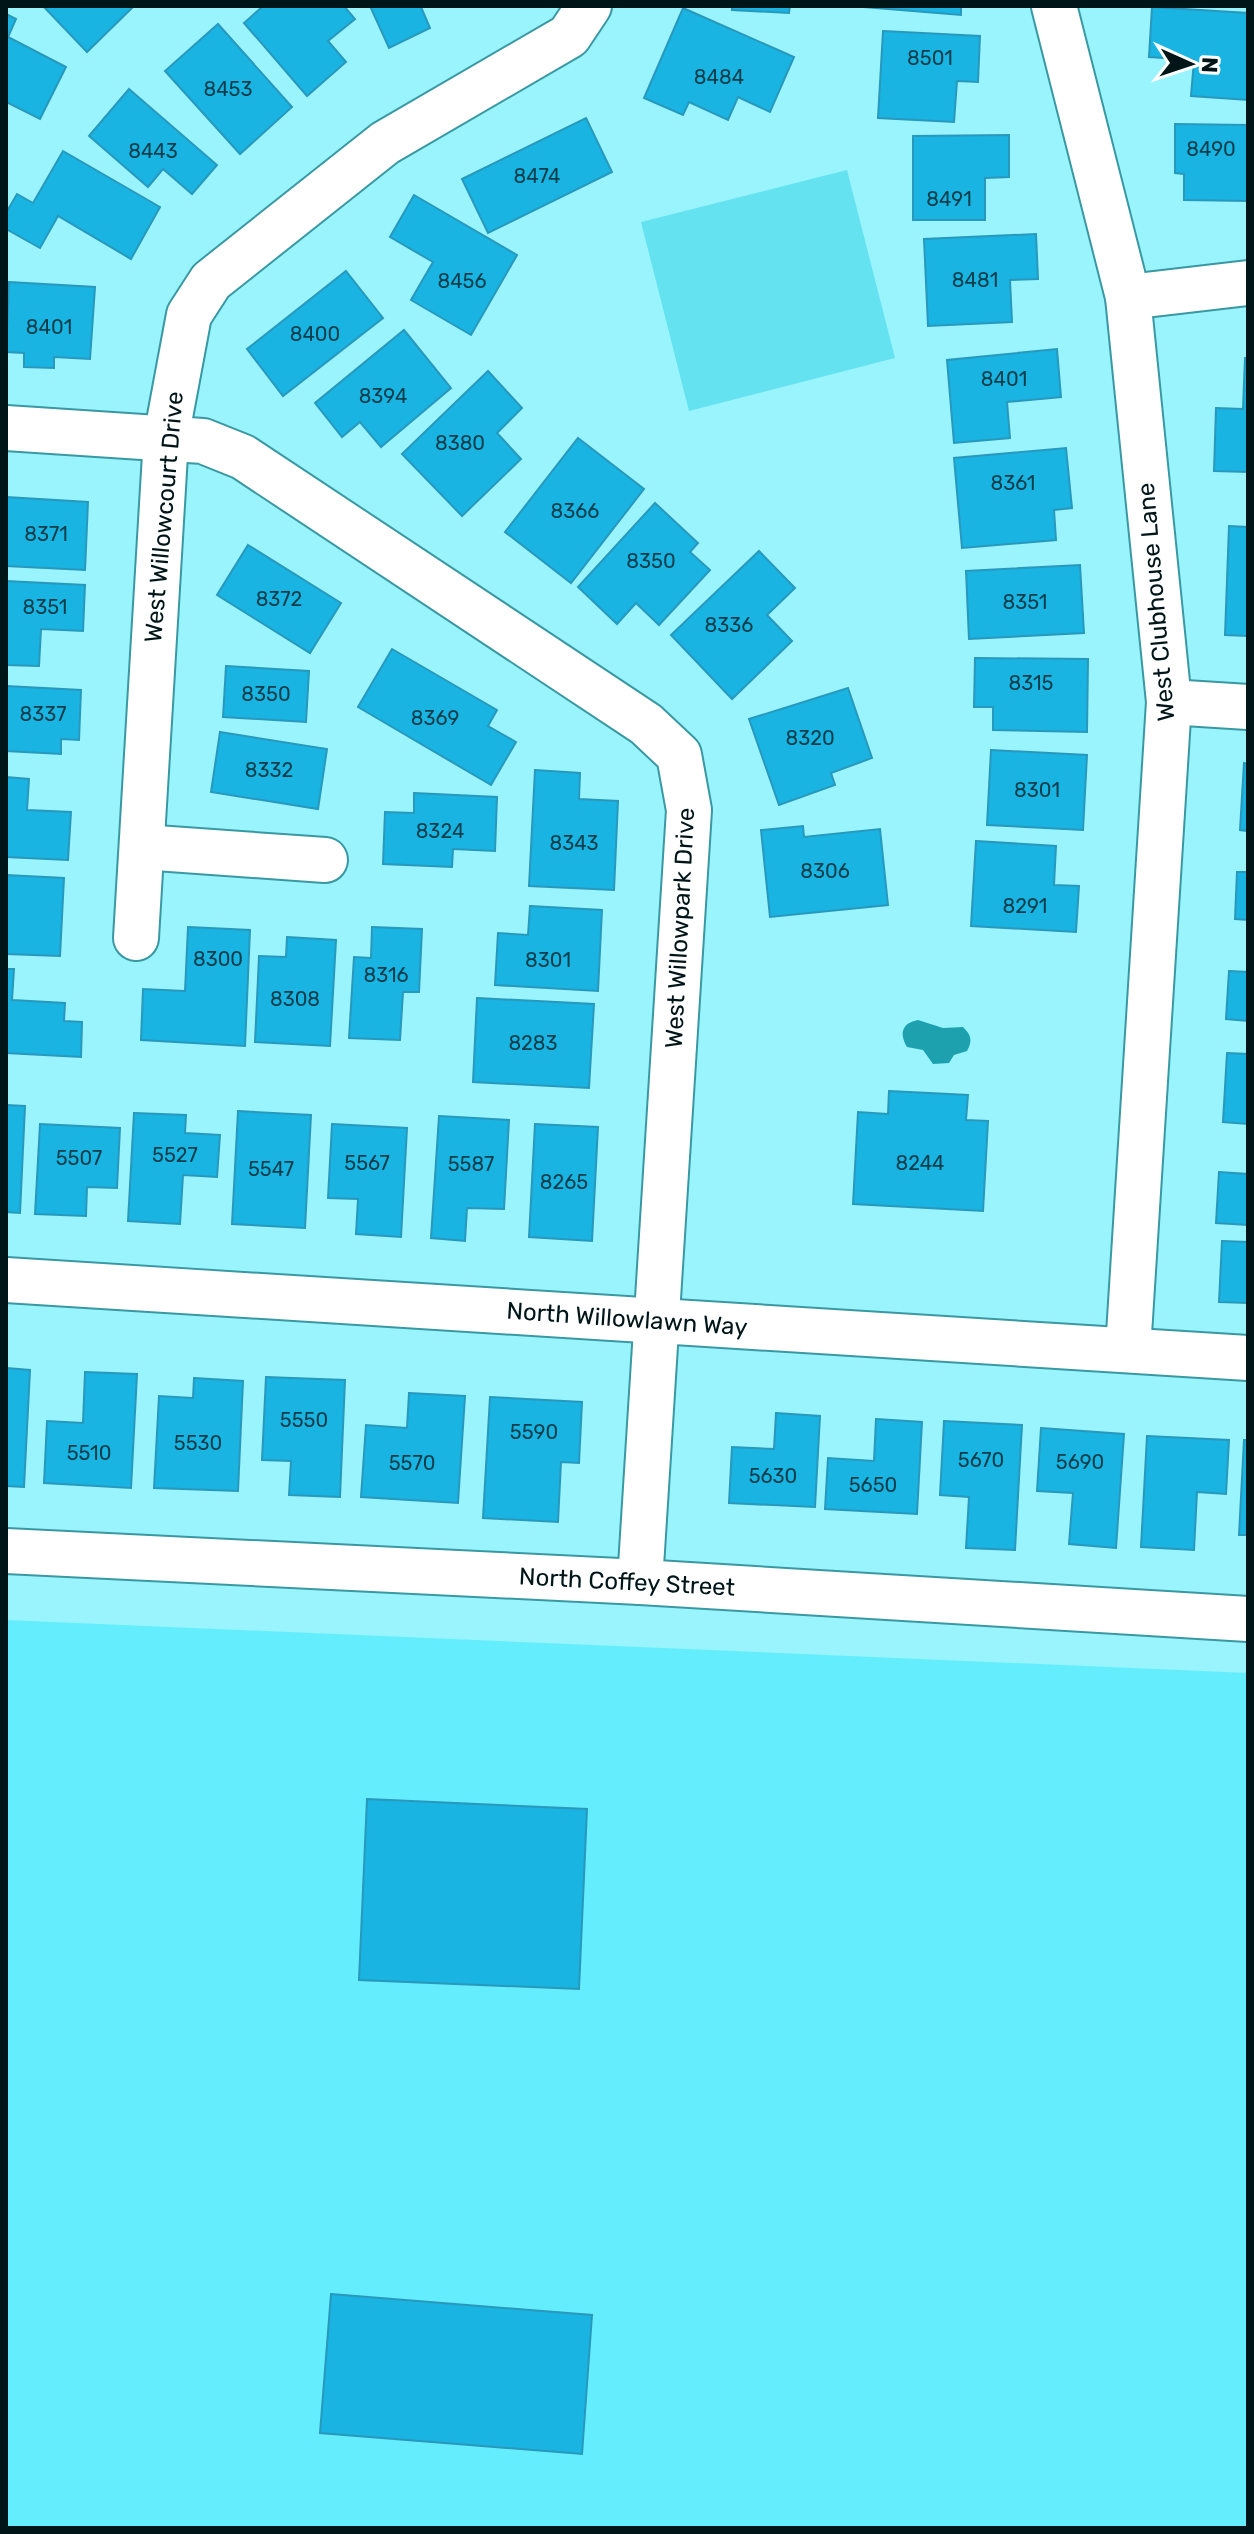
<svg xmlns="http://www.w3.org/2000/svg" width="1254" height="2534" font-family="Rubik,sans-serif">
  <rect width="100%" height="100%" fill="#99f4fe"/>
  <polygon fill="#64edfc" points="6,1620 1248,1673 1248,2528 6,2528"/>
  <polygon fill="#65e2ef" points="847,170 895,358 689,411 641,222"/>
  <path fill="#1ea1ae" d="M918,1020L943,1028L963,1027C971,1035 973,1040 967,1051L954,1055L949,1063L933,1064L923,1050L907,1047C899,1033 902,1023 918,1020Z"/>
  <g fill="#19b4e2" stroke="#2898bc" stroke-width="2">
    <polygon points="43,6 134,6 87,52"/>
    <polygon points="263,6 344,6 355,19 328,41 346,62 307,96 244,23"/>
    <polygon points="370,6 424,6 421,7 430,28 389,48"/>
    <polygon points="732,6 790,6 789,13 732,10"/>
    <polygon points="851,6 961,6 961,15"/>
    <polygon points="1152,7 1248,13 1248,100 1191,96 1194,60 1149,57"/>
    <polygon points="683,8 794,57 770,112 738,97 728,120 689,102 683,115 644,98"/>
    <polygon points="6,14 16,19 8,37 66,67 40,119 6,102"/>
    <polygon points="218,24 292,107 240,154 165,71"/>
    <polygon points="883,31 980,36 978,82 957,81 954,122 878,118"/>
    <polygon points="129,89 217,165 192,194 163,169 148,187 89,136"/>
    <polygon points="586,118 612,172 488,233 462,179"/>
    <polygon points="1175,124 1248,125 1248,201 1184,200 1184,174 1175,173"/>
    <polygon points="1009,135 1009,177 985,178 985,220 913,220 913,136"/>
    <polygon points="63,151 160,207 131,259 58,216 40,248 6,229 6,213 17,194 33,203"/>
    <polygon points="414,195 517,255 471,335 411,300 433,262 390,237"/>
    <polygon points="1036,234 1038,279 1010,280 1012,322 928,326 924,239"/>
    <polygon points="346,271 383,318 283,396 247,349"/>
    <polygon points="9,282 95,287 90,359 54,357 54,368 24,367 24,353 6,352"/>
    <polygon points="404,330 451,388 381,447 360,422 342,437 315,403"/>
    <polygon points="1057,349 1061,397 1007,402 1010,438 954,443 947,360"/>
    <polygon points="1245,358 1248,358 1248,472 1214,471 1216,408 1243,409"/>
    <polygon points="488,371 522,408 497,433 521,459 462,516 402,454"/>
    <polygon points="578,438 644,489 571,583 505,532"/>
    <polygon points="1066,448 1072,508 1054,510 1056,540 962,548 954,458"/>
    <polygon points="6,497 88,502 85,570 6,566"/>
    <polygon points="655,503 698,543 690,552 710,570 659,625 636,603 617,624 578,587"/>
    <polygon points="1229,526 1248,527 1248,636 1225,635"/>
    <polygon points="248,545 341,603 310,653 217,595"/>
    <polygon points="759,551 795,588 767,615 792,641 732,699 671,635"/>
    <polygon points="1080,565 1084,633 969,639 966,571"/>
    <polygon points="6,581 85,585 83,631 41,629 39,666 6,665"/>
    <polygon points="392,649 497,710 488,726 516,742 491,785 358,707"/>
    <polygon points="975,658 1088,659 1087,732 993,730 993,707 974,707"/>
    <polygon points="226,666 309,671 306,722 223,717"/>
    <polygon points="6,686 81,690 79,740 61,739 61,754 6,751"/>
    <polygon points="848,688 872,758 831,773 835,785 779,805 749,719"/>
    <polygon points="220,732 327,749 318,809 211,792"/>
    <polygon points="991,750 1087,755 1083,830 987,825"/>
    <polygon points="1244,763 1248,764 1248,831 1240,830"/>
    <polygon points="535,770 580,773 579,799 618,801 614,890 529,886"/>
    <polygon points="6,777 29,779 27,810 71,812 68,860 6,857"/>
    <polygon points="414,793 497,797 495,851 453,849 452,867 383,864 385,812 414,813"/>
    <polygon points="803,826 804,837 880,829 888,905 770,917 761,830"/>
    <polygon points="976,841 1056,846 1054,885 1079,886 1076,932 971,926"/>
    <polygon points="1237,872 1248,872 1248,920 1235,919"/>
    <polygon points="6,875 64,878 60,956 6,954"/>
    <polygon points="530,906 602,910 598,991 495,985 498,933 528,935"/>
    <polygon points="188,927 250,930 245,1046 141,1040 143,989 185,991"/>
    <polygon points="372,927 422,929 419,992 403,992 400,1040 349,1038 354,957 371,958"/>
    <polygon points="287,937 336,940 330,1046 255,1042 259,956 286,957"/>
    <polygon points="6,969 14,969 12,1000 65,1003 64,1021 82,1022 81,1057 6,1053"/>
    <polygon points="1229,971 1248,972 1248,1021 1226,1019"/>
    <polygon points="477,998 594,1004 589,1088 473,1082"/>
    <polygon points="1227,1053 1248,1054 1248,1124 1223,1122"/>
    <polygon points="889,1091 968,1095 966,1120 988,1121 983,1211 853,1204 858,1112 888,1114"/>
    <polygon points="6,1105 25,1106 20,1213 6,1212"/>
    <polygon points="238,1111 311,1115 305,1228 232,1224"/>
    <polygon points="134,1113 186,1115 185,1133 220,1135 217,1177 183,1175 180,1224 128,1221"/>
    <polygon points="439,1116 509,1120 504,1209 467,1208 465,1241 431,1238"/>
    <polygon points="40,1124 120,1128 117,1188 87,1187 86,1216 35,1214"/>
    <polygon points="332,1124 407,1128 401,1237 356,1234 358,1199 328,1198"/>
    <polygon points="535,1124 598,1127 592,1241 529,1237"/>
    <polygon points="1219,1172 1248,1174 1248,1225 1216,1223"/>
    <polygon points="1222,1241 1248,1242 1248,1303 1219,1302"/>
    <polygon points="6,1368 30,1370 24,1487 6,1486"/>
    <polygon points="85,1372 137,1374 131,1488 44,1483 47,1421 83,1423"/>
    <polygon points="266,1377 345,1380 340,1497 289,1495 291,1461 262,1460"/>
    <polygon points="194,1378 243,1381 238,1491 154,1488 159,1396 193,1398"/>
    <polygon points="409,1393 465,1396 458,1503 361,1497 366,1425 407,1428"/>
    <polygon points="490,1397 582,1402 579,1463 561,1462 558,1522 483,1518"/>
    <polygon points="776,1413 820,1416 815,1507 729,1503 732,1447 774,1449"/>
    <polygon points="876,1419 922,1422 917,1514 825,1509 828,1458 874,1461"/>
    <polygon points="944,1421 1022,1425 1015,1550 966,1548 969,1497 940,1495"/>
    <polygon points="1041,1428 1124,1434 1116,1548 1069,1544 1073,1493 1037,1491"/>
    <polygon points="1147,1436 1229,1440 1226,1494 1197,1492 1194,1550 1141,1547"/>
    <polygon points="1244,1440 1248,1440 1248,1535 1239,1535"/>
    <polygon points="367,1799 587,1809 579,1989 359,1980"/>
    <polygon points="331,2294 592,2315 582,2454 320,2433"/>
  </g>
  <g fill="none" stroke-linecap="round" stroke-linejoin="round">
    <defs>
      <g id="minor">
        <polyline points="1054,6 1128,297 1169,702 1128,1350"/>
        <polyline points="1128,297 1248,283"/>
        <polyline points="6,428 203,441 243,457 646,724 679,755 689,810 640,1582"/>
        <polyline points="1169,702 1248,707"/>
        <polyline points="142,847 325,860"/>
        <polyline points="136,938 166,438 189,315 211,281 385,143 569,36 589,6"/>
        <polyline points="6,1280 1248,1358"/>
        <polyline points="6,1551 640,1582 1248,1619"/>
      </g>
    </defs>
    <use href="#minor" stroke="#3a98a2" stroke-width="48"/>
    <use href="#minor" stroke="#fff" stroke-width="44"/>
  </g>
  <g text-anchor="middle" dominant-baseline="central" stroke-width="6" stroke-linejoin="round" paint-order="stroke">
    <g font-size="20" fill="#063d4a">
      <text x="930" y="58">8501</text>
      <text x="719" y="77">8484</text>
      <text x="228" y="89">8453</text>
      <text x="1211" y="149">8490</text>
      <text x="153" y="151">8443</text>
      <text x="537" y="176">8474</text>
      <text x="949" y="199">8491</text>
      <text x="975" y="280">8481</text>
      <text x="462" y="281">8456</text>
      <text x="49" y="327">8401</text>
      <text x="315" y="334">8400</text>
      <text x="1004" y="379">8401</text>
      <text x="383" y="396">8394</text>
      <text x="460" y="443">8380</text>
      <text x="1013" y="483">8361</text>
      <text x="575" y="511">8366</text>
      <text x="46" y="534">8371</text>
      <text x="651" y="561">8350</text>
      <text x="279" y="599">8372</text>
      <text x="1025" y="602">8351</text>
      <text x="45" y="607">8351</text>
      <text x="729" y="625">8336</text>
      <text x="1031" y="683">8315</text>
      <text x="266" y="694">8350</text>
      <text x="43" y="714">8337</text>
      <text x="435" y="718">8369</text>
      <text x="810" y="738">8320</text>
      <text x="269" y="770">8332</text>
      <text x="1037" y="790">8301</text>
      <text x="440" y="831">8324</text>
      <text x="574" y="843">8343</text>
      <text x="825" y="871">8306</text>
      <text x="1025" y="906">8291</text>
      <text x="218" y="959">8300</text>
      <text x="548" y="960">8301</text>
      <text x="386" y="975">8316</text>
      <text x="295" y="999">8308</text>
      <text x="533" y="1043">8283</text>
      <text x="175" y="1155">5527</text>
      <text x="79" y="1158">5507</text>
      <text x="367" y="1163">5567</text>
      <text x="920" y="1163">8244</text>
      <text x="471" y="1164">5587</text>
      <text x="271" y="1169">5547</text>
      <text x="564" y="1182">8265</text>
      <text x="304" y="1420">5550</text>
      <text x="534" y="1432">5590</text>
      <text x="198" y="1443">5530</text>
      <text x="89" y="1453">5510</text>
      <text x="981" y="1460">5670</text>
      <text x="1080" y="1462">5690</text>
      <text x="412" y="1463">5570</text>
      <text x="773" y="1476">5630</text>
      <text x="873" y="1485">5650</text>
    </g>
    <g font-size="24" fill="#001518" stroke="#fff">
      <text transform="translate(164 517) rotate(-85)">West Willowcourt Drive</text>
      <text transform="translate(1156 602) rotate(-95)">West Clubhouse Lane</text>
      <text transform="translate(680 928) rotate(-87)">West Willowpark Drive</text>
      <text transform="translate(627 1319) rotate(4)">North Willowlawn Way</text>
      <text transform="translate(627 1582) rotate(3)">North Coffey Street</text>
    </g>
  </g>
  <rect width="1254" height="2534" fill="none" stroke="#001518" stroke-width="16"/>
  <g transform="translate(1190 64) rotate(93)" stroke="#ffffff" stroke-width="6" paint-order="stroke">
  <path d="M0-6L14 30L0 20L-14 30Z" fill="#001518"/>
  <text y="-12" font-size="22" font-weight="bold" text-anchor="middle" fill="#001518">N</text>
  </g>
</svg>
